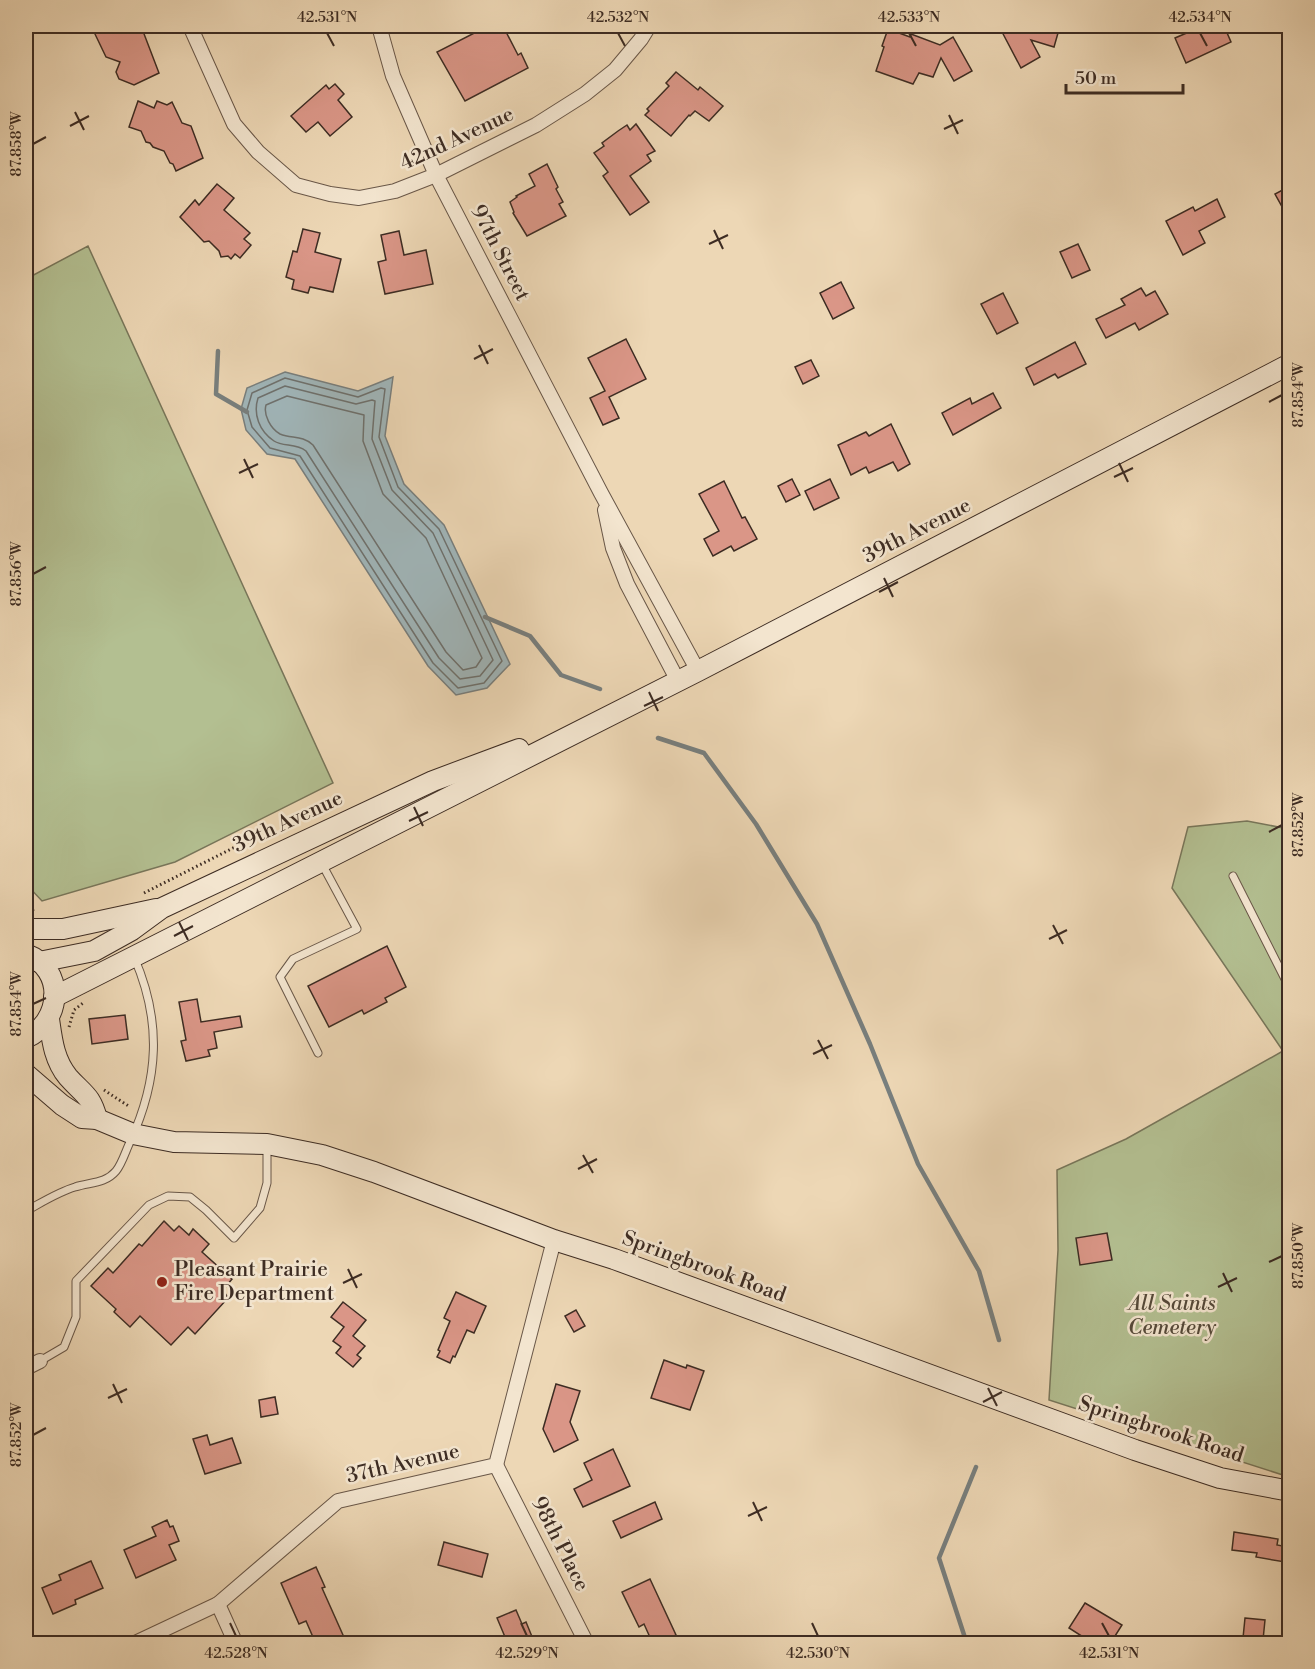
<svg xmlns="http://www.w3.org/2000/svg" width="1315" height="1669" font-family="'Libre Bodoni',serif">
  <rect width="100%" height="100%" fill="#edd7b5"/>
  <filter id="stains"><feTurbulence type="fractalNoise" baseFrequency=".00333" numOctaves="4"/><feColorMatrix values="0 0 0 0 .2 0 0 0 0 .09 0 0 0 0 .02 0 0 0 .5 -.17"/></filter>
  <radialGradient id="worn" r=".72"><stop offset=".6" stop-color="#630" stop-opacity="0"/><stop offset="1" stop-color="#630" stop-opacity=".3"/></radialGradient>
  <g fill="#b3bf91" stroke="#78765a" stroke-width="1.5">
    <polygon points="88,246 333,783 175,862 42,901 26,884 26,279"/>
    <polygon points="1247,821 1289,829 1289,1477 1049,1400 1058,1250 1057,1170 1126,1139 1283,1051 1172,888 1188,827"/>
  </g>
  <polygon fill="#a0b6ba" stroke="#787f7e" stroke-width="1.5" points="285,372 358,391 393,377 385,436 404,484 444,525 510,664 487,688 456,695 428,666 295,459 267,454 246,430 241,409 247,388"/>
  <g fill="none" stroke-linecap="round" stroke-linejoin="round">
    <g stroke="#6e716e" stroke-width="1.5">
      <polygon points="285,378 358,397 381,388 385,389 379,437 398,487 439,529 502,661 484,683 458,688 433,663 300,456 270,448 252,427 247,410 252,393"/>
      <path d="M285,386L356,404L372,400L375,401L372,439L392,490L433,533L493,660L480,676L460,679L439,658L306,451C296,443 283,447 274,441C259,431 253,414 258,398Z"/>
      <path d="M287,396L364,415L363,441L383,494L426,538L482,658L476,667L463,670L446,652L313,445C302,435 292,439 280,434C271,429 263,415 266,405Z"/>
    </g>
    <g stroke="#787f7e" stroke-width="4.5">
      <polyline points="218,351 216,394 247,412"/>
      <polyline points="485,617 530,636 561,675 600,689"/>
      <polyline points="658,738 704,753 756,824 817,924 870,1044 918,1164 979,1271 999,1340"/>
      <polyline points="967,1644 939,1558 976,1467"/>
    </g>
  </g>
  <g fill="#da9687" stroke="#3d2c23" stroke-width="1.5">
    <polygon points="108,26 141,26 159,73 134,85 119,79 116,72 120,62 106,57 94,32"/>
    <polygon points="488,26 503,26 518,55 521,53 528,68 465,101 437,52"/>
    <polygon points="996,26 1060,26 1054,47 1031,40 1040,57 1021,68 1001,30 995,28"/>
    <polygon points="1203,26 1224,26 1231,42 1186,63 1175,38"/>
    <polygon points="888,29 910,37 911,34 940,45 953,37 972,71 954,81 941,58 933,77 919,73 913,84 876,71 884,47 882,46"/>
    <polygon points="676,72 698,90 700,87 723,106 709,121 695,111 690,116 689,115 671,136 645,115 649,111 647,109 669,86 666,83"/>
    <polygon points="335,84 344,94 338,100 352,117 330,136 318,122 306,132 291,116 326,85 329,89"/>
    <polygon points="138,101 154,108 157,101 167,105 172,102 182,123 191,126 203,158 176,171 173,164 170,163 164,151 153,147 150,143 146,142 141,131 129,127"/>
    <polygon points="636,124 655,151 647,155 651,161 630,176 649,202 630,215 603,176 608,172 594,153 604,146 602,143 618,131 627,125 630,130"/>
    <polygon points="547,164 558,187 556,189 563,202 559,204 566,216 527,236 513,213 514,212 510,202 517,197 516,196 535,186 529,174"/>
    <polygon points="217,184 234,198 224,210 250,233 244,239 251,245 240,258 235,254 231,259 228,256 221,257 219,251 209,241 204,242 180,217 195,200 199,205"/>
    <polygon points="1290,186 1290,221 1275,194"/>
    <polygon points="1217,199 1225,217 1199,231 1205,243 1183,255 1166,221 1193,207 1195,211"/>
    <polygon points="303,229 320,233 315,252 341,259 333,292 310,287 308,293 292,289 294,280 286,277 293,251 297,252"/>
    <polygon points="399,231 404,255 426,250 433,284 385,294 378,262 386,260 381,235"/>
    <polygon points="1078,244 1090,270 1072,278 1060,252"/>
    <polygon points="841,282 854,308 833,319 820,293"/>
    <polygon points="1141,288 1146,296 1155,291 1168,314 1139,330 1135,323 1106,338 1096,319 1125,305 1121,299"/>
    <polygon points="1003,293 1018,323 997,334 981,304"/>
    <polygon points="626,339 646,379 609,397 619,418 603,425 590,398 605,391 588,358"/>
    <polygon points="1075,342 1086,364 1058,378 1055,374 1034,385 1026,368"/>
    <polygon points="811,360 819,376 803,384 795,367"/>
    <polygon points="993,393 1001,408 953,435 942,413 970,398 972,404"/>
    <polygon points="891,424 910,464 898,471 893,462 869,473 866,467 851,475 838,445 866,432 869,436"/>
    <polygon points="792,479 800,495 786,502 778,486"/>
    <polygon points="830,479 839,498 814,510 805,491"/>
    <polygon points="724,481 742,518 745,517 757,539 734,551 731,546 713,556 704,539 719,531 699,494"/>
    <polygon points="387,946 406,987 385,998 387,1002 364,1014 362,1010 329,1027 308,986"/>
    <polygon points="197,999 201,1022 240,1016 242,1027 214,1032 217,1048 208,1050 210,1056 186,1061 181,1041 186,1040 179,1002"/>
    <polygon points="125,1015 128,1039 92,1044 89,1019"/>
    <polygon points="164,1221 174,1231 179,1226 189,1235 193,1229 209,1244 202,1252 232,1279 223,1290 228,1298 195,1334 188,1327 171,1345 140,1316 130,1327 114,1312 116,1309 91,1286 108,1268 113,1273 139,1244 142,1246"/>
    <polygon points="1107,1233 1112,1260 1080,1265 1076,1238"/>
    <polygon points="456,1292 486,1306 474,1333 467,1330 455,1357 453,1356 450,1363 437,1357 440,1351 438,1350 450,1321 444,1318"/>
    <polygon points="343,1302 366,1320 353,1336 365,1346 357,1355 361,1358 353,1367 336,1353 341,1347 333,1341 344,1327 331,1317"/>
    <polygon points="576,1310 585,1326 574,1332 565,1316"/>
    <polygon points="664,1360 686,1368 687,1365 704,1371 690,1410 651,1398"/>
    <polygon points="556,1384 580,1391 570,1422 578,1440 554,1452 543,1429"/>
    <polygon points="275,1397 278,1414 261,1417 259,1400"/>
    <polygon points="207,1435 210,1445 232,1438 241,1463 205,1474 193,1439"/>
    <polygon points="613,1449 630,1486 583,1507 574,1489 592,1480 584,1463"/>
    <polygon points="655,1502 662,1519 621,1538 613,1521"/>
    <polygon points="167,1520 170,1527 173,1526 179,1541 169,1545 176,1560 136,1578 124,1550 156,1536 152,1527"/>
    <polygon points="1234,1532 1278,1539 1277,1545 1288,1547 1285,1562 1256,1557 1257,1553 1232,1550"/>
    <polygon points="444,1542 488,1554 482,1577 438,1565"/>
    <polygon points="91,1561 103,1588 75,1600 76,1604 53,1614 42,1588 61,1580 59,1575"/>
    <polygon points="316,1567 325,1587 322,1588 347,1644 316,1644 306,1621 299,1624 281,1583"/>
    <polygon points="650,1579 676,1635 659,1644 653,1644 644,1624 639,1627 622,1592"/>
    <polygon points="1085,1603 1122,1625 1110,1644 1094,1644 1069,1628"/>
    <polygon points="516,1610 522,1624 526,1622 535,1644 508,1644 497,1618"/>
    <polygon points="1245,1618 1265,1620 1263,1640 1243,1638"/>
  </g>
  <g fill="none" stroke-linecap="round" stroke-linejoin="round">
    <defs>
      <g id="lane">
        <polyline points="1233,876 1290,989"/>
        <polyline points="318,1053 280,977 293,959 357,929 322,864"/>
        <path d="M26,1211C41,1203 58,1192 75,1187C90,1182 105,1184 116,1171C122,1164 126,1150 130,1142C159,1079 162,1021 134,957"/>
        <polyline points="40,1361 64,1347 76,1317 76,1281 149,1205 168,1196 190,1197 206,1210 234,1238 260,1208 267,1183 267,1145"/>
      </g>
      <g id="street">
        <polyline points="190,26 234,124 258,152 296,185 330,194 359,198 395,191 436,175 536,125 585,94 615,70 641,39 649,26"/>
        <polyline points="379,26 393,76 436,175 601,493 698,671"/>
        <polyline points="605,510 613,548 627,584 678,681"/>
        <polyline points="26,1368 40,1361"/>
        <polyline points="496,1465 587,1644"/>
        <polyline points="218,1604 236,1644"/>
        <polyline points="133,1644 218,1604 338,1501 496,1465 554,1240"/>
      </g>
      <g id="secondary">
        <polyline points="26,929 63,929 156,909"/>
        <path d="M26,954C66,969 62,1022 26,1038"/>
        <polyline points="39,962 94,951 132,930 162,908 433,781 519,749"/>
        <polyline points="54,997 698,671 1290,364"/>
        <path d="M49,1019C52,1040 54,1060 68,1077C83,1094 91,1095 97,1119"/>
        <polyline points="26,1074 62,1105 82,1118 97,1119 133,1134 174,1142 267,1144 322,1155 374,1172 554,1240 614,1259 1135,1450 1220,1478 1290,1491"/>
      </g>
    </defs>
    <use href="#lane" stroke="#695748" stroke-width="9"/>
    <use href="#street" stroke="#695748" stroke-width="16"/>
    <use href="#secondary" stroke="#3d2c23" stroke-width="22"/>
    <g stroke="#3d2c23" stroke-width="3" stroke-dasharray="1.5 3" stroke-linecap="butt">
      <polyline points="144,893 247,841 257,843"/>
      <polyline points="26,906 34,911"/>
      <polyline points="69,1027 74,1010 83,1003"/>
      <polyline points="104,1090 130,1107"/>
    </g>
    <use href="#lane" stroke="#f3e5cf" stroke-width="7"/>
    <use href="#street" stroke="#f3e5cf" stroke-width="14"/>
    <use href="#secondary" stroke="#f3e5cf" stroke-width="20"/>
  </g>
  <path fill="none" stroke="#3d2c23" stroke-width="2" d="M327,33L334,46M618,33L625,46M909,33L916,46M1200,33L1207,46M75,112L84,130M949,115L958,134M70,126L89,116M944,129L963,120M33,144L46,137M714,230L723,249M709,244L728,235M479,345L488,364M474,359L493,349M1269,402L1282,395M244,459L253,478M1119,463L1128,482M239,473L258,464M1114,477L1133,468M33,574L46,567M884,578L893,597M879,592L898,582M649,692L658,711M644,706L663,697M414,807L423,826M409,821L428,812M1269,832L1282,825M179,922L188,940M1053,925L1063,944M174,936L193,926M1049,939L1067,930M33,1004L46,998M818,1040L828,1059M813,1054L832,1045M583,1155L593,1173M578,1169L597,1159M1269,1262L1282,1256M348,1269L357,1288M1223,1273L1232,1292M343,1283L362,1274M1218,1287L1237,1278M113,1384L122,1403M988,1388L997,1406M108,1398L127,1389M983,1402L1002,1392M33,1435L46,1428M753,1502L762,1521M748,1516L767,1507M230,1623L236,1636M521,1623L527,1636M812,1623L818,1636M1102,1623L1109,1636"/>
  <circle fill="#8f2418" stroke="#f3e5cf" stroke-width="2" cx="162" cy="1282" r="6"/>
  <g text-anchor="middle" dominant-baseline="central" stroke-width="5" stroke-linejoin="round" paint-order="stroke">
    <g font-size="21" fill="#3d2c23" stroke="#f3e5cf">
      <text transform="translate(457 139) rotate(-25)">42nd Avenue</text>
      <text transform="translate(500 253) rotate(63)">97th Street</text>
      <text transform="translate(917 531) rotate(-27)">39th Avenue</text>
      <text transform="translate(288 822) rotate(-25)">39th Avenue</text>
      <text transform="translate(704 1267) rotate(20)">Springbrook Road</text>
      <text transform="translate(1161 1430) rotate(18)">Springbrook Road</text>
      <text transform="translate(403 1464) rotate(-13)">37th Avenue</text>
      <text transform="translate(560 1544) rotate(63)">98th Place</text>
    </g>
    <g font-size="21" fill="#3d2c23" stroke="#f3e5cf" text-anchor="start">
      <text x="174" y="1270">Pleasant Prairie<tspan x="174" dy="24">Fire Department</tspan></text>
    </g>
    <g font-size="21" font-style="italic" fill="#554939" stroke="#f3e5cf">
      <text x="1172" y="1304">All Saints<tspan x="1172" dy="24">Cemetery</tspan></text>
    </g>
  </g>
  <rect width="1315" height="1669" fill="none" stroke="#edd7b5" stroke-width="66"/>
  <path d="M1066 84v9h117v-9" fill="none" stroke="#3d2c23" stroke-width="3"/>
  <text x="1075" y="84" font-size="18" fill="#3d2c23" stroke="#f3e5cf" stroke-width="4.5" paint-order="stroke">50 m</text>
  <rect x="33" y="33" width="1249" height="1603" fill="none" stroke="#3d2c23" stroke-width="2"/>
  <g font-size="15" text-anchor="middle" fill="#3d2c23">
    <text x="327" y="22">42.531°N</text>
    <text x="618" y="22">42.532°N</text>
    <text x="909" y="22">42.533°N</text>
    <text x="1200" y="22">42.534°N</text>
    <text transform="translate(16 144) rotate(-90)" y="5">87.858°W</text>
    <text transform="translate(1298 395) rotate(-90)" y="5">87.854°W</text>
    <text transform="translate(16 574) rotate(-90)" y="5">87.856°W</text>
    <text transform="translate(1298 825) rotate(-90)" y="5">87.852°W</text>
    <text transform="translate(16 1004) rotate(-90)" y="5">87.854°W</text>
    <text transform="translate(1298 1256) rotate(-90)" y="5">87.850°W</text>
    <text transform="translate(16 1435) rotate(-90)" y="5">87.852°W</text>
    <text x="236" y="1658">42.528°N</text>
    <text x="527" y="1658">42.529°N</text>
    <text x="818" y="1658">42.530°N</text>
    <text x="1109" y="1658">42.531°N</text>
  </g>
  <rect width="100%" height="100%" filter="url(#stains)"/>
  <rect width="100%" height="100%" fill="url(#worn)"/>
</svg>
